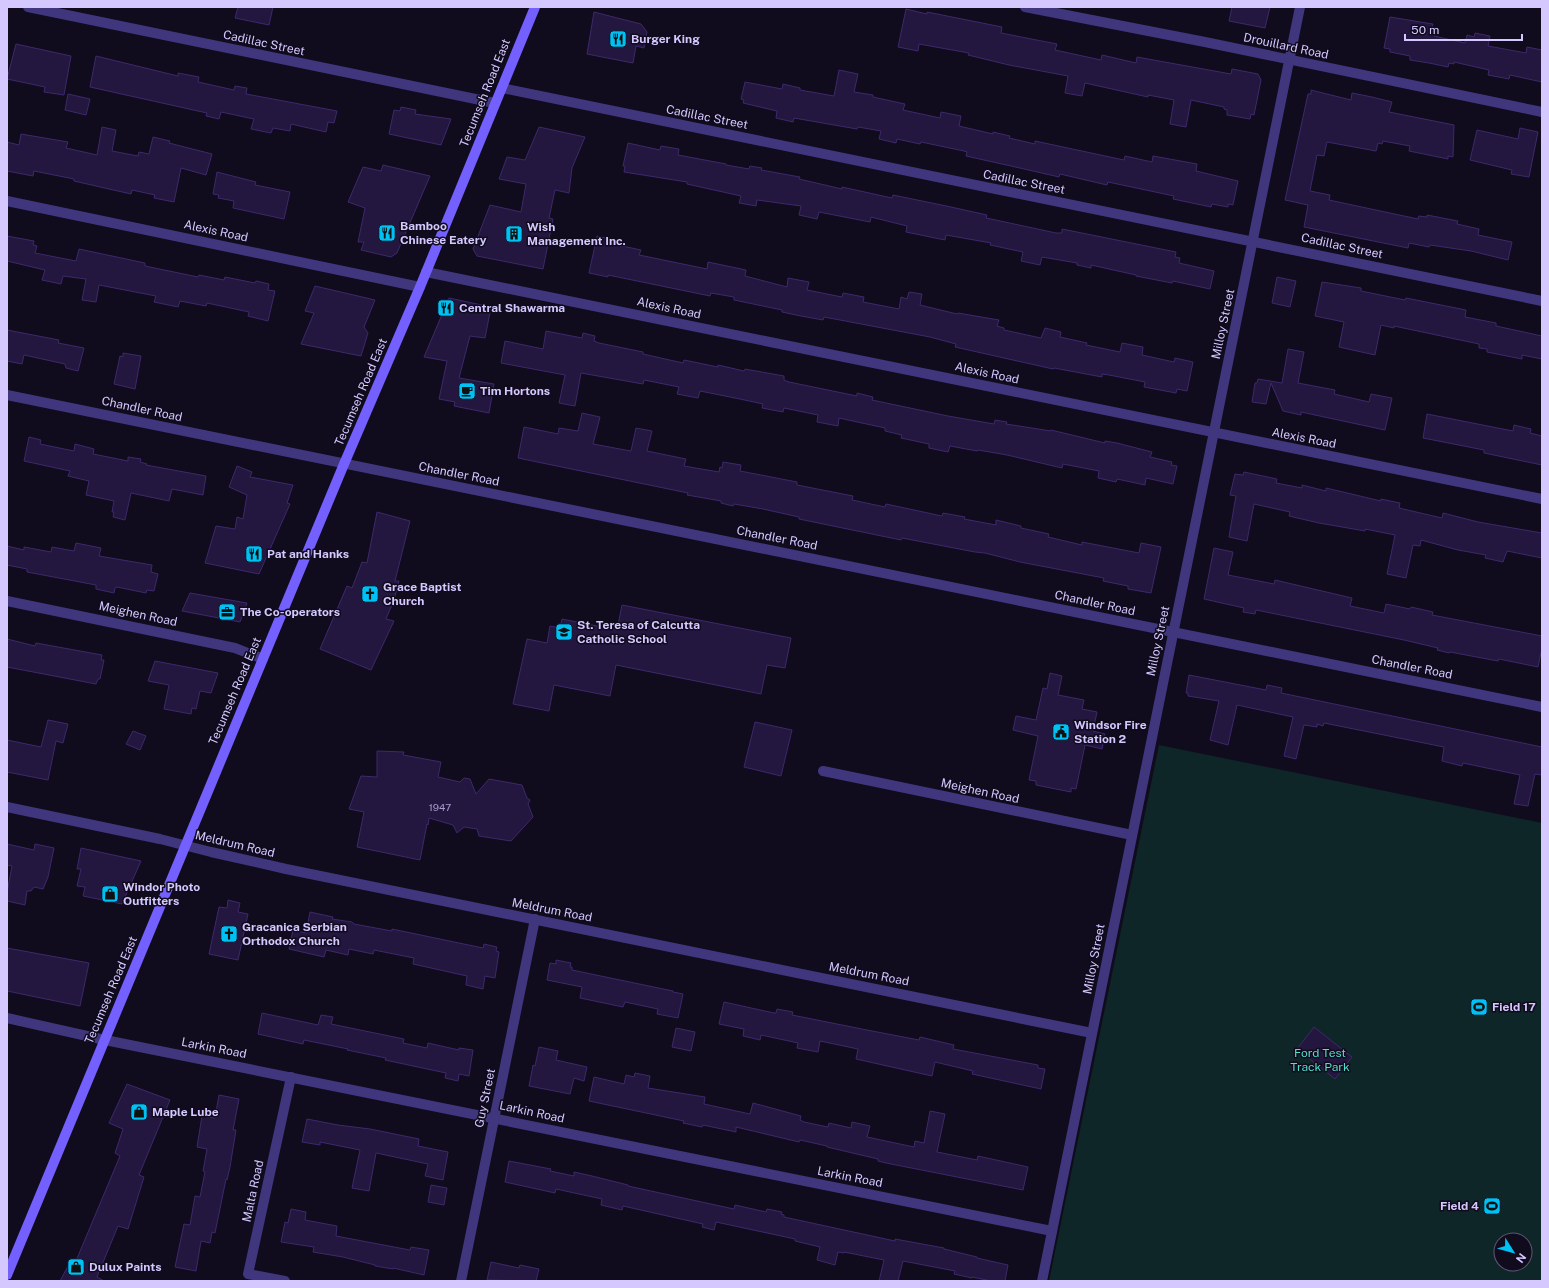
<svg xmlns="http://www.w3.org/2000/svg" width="1549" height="1288" font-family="'Public Sans',sans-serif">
  <rect width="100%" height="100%" fill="#100b1d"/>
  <path fill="#0e2627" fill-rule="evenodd" d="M1159,745L1542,823V1281H1049ZM1501,1240H1525V1264H1501Z"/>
  <g fill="#23173f" stroke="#3d296b">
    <polygon points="238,7 273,7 269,25 235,18"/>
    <polygon points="1232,7 1270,7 1265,28 1229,21"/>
    <polygon points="906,9 927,14 927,12 1002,27 1001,33 1057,44 1055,50 1101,60 1102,55 1136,63 1137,57 1231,74 1232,69 1258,74 1261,80 1254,115 1251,114 1250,119 1227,115 1227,110 1224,109 1224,107 1191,100 1186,127 1170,124 1174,100 1148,95 1148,97 1085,83 1082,96 1065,93 1068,76 1009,65 968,55 969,53 919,44 918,51 898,47"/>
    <polygon points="594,12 641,24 647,32 644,48 636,46 633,63 587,54"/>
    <polygon points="1390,17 1433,24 1431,33 1435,34 1434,36 1465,43 1467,35 1474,37 1475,33 1490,36 1488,46 1526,53 1527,47 1542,50 1542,82 1510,75 1509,79 1488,75 1489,70 1454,62 1454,64 1449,63 1448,67 1429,63 1410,60 1410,56 1390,52 1390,49 1384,48"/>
    <polygon points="16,44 71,56 64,95 44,92 45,87 7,79"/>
    <polygon points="96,56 178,76 178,73 199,77 198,82 234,90 235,86 247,88 246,94 337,111 334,123 328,122 326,132 291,124 290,131 273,128 271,133 251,129 254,119 221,112 219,119 206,116 207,113 90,87"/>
    <polygon points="839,70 858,74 854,92 873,95 873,97 905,104 903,110 940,118 941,112 961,116 959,126 993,134 993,132 1010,136 1009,138 1035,144 1035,141 1124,160 1125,156 1152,162 1153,156 1197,164 1196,171 1238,181 1233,205 1228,204 1228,207 1212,204 1211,207 1173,199 1174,196 1108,182 1107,185 1060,174 1059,177 1011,166 966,156 967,152 964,151 921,142 920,144 897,139 896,143 879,139 881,131 858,127 857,129 794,118 793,122 776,118 777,111 743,103 744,100 741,99 745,82 782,89 783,84 800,88 800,90 834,96"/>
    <polygon points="1311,90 1351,100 1352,93 1372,97 1392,102 1389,112 1454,125 1453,157 1448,156 1448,159 1409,151 1410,146 1383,141 1382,144 1378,143 1376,151 1327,142 1324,156 1317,155 1310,191 1330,195 1329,200 1418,219 1419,216 1427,217 1427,215 1458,221 1457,224 1479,229 1478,235 1512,242 1508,260 1471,251 1430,245 1429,247 1409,243 1408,248 1304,227 1308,205 1285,200 1308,94 1311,94"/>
    <polygon points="68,94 90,99 86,115 65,110"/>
    <polygon points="401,107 416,110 415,114 451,119 441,145 389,134 394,110 400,111"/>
    <polygon points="102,127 116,130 112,151 138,156 139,152 149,154 153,137 170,141 169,143 212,154 206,175 181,168 174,202 154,198 155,195 132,190 131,194 74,181 74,179 34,171 33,176 7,171 7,142 19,145 21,134 68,142 66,148 97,155"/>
    <polygon points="539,127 585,137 572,168 569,193 555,190 549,218 553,219 543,269 477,256 473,249 490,205 521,212 526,184 499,179 507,157 525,160"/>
    <polygon points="1520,128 1538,132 1529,177 1511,174 1512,170 1470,160 1477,130 1518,139"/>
    <polygon points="628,143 660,150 661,146 679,149 678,155 726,164 726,165 749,169 750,166 762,168 761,170 800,177 799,179 842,189 842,187 892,198 893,195 951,207 987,215 986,218 991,219 1056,233 1062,233 1062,229 1176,252 1175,257 1180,258 1179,263 1214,271 1210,289 1173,281 1172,283 1136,276 1136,275 1091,265 1091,268 1077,265 1077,263 1042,257 1040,265 1021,261 1023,252 990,245 991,243 946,235 945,240 906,232 907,226 871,217 870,222 819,212 817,219 799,215 801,206 757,200 756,206 739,203 741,196 687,184 687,182 624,172 625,166 623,166"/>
    <polygon points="383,165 430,176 397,253 391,257 361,250 364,242 358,242 365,208 348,202 363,167 381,171"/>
    <polygon points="217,172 256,182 255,185 290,192 284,219 233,208 234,201 218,198 219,195 213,194"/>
    <polygon points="7,236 34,241 33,245 37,246 35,253 76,261 79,249 145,263 145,266 198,277 199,275 224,280 225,277 255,283 256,281 269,284 268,290 275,291 268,321 248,316 249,312 207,303 206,306 180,301 178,307 154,302 156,296 99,285 96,302 82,300 86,279 63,276 61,284 42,280 45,270 7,261"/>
    <polygon points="597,236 614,240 613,244 641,250 639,255 707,269 708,262 746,270 745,276 787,287 788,278 809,282 807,290 842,297 843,293 864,297 863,302 899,309 901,297 907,299 909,292 922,294 920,305 957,314 958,313 999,320 997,326 1004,328 1004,330 1041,338 1045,328 1061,332 1060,337 1087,343 1086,345 1120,352 1122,343 1143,347 1142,355 1174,362 1175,358 1193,362 1187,391 1177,389 1176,393 1144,387 1145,382 1109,375 1102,374 1102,377 1054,368 1053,369 955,347 956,344 930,337 824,317 823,320 801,316 782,312 782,310 734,300 734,297 711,293 710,296 608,275 608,277 589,273"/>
    <polygon points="1277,277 1296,281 1290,307 1272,303"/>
    <polygon points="1322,282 1361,288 1361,291 1405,300 1406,298 1466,310 1465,317 1496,323 1496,326 1542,336 1542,359 1522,355 1522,359 1487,352 1487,349 1479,348 1479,344 1394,326 1394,328 1381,325 1375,355 1339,347 1344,322 1315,316"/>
    <polygon points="315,286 375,300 364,327 368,333 361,356 301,344 314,313 305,311"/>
    <polygon points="449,298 491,307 485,338 470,336 459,378 494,384 489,413 454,406 455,402 439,399 447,361 424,357"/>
    <polygon points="7,330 59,340 58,343 84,348 78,371 66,368 65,364 24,355 22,364 7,361"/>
    <polygon points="546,331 582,338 583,333 595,336 594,341 599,343 643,352 643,354 683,363 684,360 718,367 718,365 744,371 745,369 784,376 784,380 789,382 857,396 857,393 873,397 872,400 948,416 994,424 995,420 1007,422 1006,424 1051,431 1051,430 1105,443 1105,441 1117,443 1152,452 1150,457 1172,462 1171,465 1177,466 1173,484 1146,478 1145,485 1117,479 1116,482 1098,478 1099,471 1063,464 1062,468 1007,455 978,450 977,451 950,446 948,452 929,448 929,444 901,438 902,435 885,431 885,428 839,418 838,426 817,422 818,415 784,408 783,412 762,408 763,404 740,399 700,391 698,398 677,394 679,387 644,380 643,384 581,373 575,406 559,403 565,375 501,363 505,341 543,349"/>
    <polygon points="1288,349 1304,352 1298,383 1335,390 1334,394 1369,402 1371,394 1392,398 1385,430 1301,412 1301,415 1283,411 1271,383 1266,404 1252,402 1255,383 1257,383 1258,379 1282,383"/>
    <polygon points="123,353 141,356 135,389 114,384 120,356 123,357"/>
    <polygon points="582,413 600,417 593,444 631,451 636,428 652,431 647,451 686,459 684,466 719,472 720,467 722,468 723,462 741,465 740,471 797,482 797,485 853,496 852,500 885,507 886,504 942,516 943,513 965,517 964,519 996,525 996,520 1021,526 1021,528 1049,534 1048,537 1082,545 1082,542 1139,553 1141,543 1161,547 1151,593 1128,589 1128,586 1103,581 1104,578 1020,562 985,553 975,552 902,538 901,540 799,519 799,517 763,509 734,504 733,506 721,503 721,501 687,495 688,493 518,458 524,427 558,434 559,428 578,431"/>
    <polygon points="1427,414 1513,431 1514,425 1531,429 1530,433 1542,436 1542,465 1484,453 1484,450 1423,438"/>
    <polygon points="29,437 41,440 40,444 74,451 75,444 94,449 93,454 128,461 128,457 141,459 140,462 147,464 146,465 206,476 203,495 172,489 169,501 131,493 125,520 113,517 114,512 112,512 114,501 86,495 89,481 68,476 70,471 24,461"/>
    <polygon points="237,466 252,472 250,477 293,485 287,503 290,504 259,574 205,563 216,526 235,529 237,517 243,519 247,495 229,487"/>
    <polygon points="1244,472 1277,479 1276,483 1302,488 1302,485 1326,491 1326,488 1381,501 1381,499 1400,503 1399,508 1442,518 1443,513 1478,522 1542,533 1542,558 1507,551 1503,562 1485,558 1486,555 1458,550 1421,540 1420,546 1413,545 1406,578 1387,574 1395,535 1365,529 1365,531 1319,523 1289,516 1290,512 1254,504 1247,541 1229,537 1235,501 1236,496 1230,495 1235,474 1243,475"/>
    <polygon points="377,512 410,521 395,581 399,581 394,600 386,619 394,621 371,670 320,649 347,586 352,588 362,562 367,563"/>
    <polygon points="76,543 101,548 99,556 152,565 151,572 158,574 154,591 147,590 146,593 117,587 115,588 114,593 96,589 96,585 27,572 27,569 7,565 7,546 24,550 24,547 51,552 52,547 74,551"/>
    <polygon points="1214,548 1233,552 1228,575 1274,584 1275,580 1352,598 1350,606 1384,613 1386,604 1410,609 1411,607 1433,612 1432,615 1542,636 1542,648 1538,667 1499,659 1498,661 1450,652 1449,653 1437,650 1438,648 1404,640 1256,610 1255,614 1243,612 1244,608 1204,599"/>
    <polygon points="190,593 247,603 240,622 182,611"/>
    <polygon points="622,605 791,638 785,668 767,665 761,694 616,665 610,696 554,685 549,711 513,704 527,639 547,643 550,626 560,628 562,619 617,630"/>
    <polygon points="7,639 35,646 36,643 102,655 101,660 104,660 100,679 98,679 96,684 7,667"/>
    <polygon points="155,661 218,673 211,693 200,691 196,709 192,708 191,714 164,709 169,685 148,681"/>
    <polygon points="1050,673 1062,676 1058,695 1084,700 1082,709 1097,712 1093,731 1105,734 1102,749 1085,745 1076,789 1071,788 1071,792 1036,785 1036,781 1029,780 1038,736 1013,730 1016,716 1036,720 1043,688 1047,689"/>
    <polygon points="1189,675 1266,690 1267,685 1282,688 1281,693 1315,700 1542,747 1542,775 1535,774 1528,806 1514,804 1520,775 1463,763 1462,766 1442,761 1444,747 1324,723 1323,726 1317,724 1317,727 1304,725 1296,759 1284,756 1293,717 1237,705 1228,745 1210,740 1219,701 1188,696 1188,693 1186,693"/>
    <polygon points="48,720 68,724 63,743 56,741 48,780 7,772 7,740 41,747"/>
    <polygon points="755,722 792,730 781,776 744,767"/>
    <polygon points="133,731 146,736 140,750 126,744"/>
    <polygon points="377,751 404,752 403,755 441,762 438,777 460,782 464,778 470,779 476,794 489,779 522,785 527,798 530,800 528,804 533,817 511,841 479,836 477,829 464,827 457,833 453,825 429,818 428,825 427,824 420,860 357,847 364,812 349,809 361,776 377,777"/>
    <polygon points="7,844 34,850 35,844 54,848 48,877 43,889 34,887 31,891 27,891 25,905 7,901 7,893 12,866 7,865"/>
    <polygon points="81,848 141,861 122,904 83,896 85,887 77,886 81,869 77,869"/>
    <polygon points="228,900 240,903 238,912 248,914 238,960 209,954 219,907 227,908"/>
    <polygon points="310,912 333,917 332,919 352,922 354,924 392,931 392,929 483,948 484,944 497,947 496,951 499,952 495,978 485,976 483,989 466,985 467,976 413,964 414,958 374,950 373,954 349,949 348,955 326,950 324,957 289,949 293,930 306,933"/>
    <polygon points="7,948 89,963 80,1006 7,991"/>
    <polygon points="556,960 571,963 570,967 572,967 572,970 673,991 673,992 683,994 678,1018 657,1014 658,1009 625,1002 623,1007 580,998 582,987 547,980 550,963 556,964"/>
    <polygon points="724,1002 774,1013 776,1013 777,1009 793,1012 792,1015 867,1030 919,1040 920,1037 954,1045 953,1049 1038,1065 1038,1068 1045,1069 1041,1089 972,1074 973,1071 935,1062 932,1076 856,1059 858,1049 820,1041 818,1052 797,1048 798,1043 761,1035 760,1040 743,1036 744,1029 719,1024"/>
    <polygon points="262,1013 318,1025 321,1015 333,1017 331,1024 404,1039 403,1043 427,1048 428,1043 459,1050 459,1048 473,1050 469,1076 459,1074 458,1081 445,1078 446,1073 385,1060 386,1058 347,1050 348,1049 304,1040 303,1044 258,1034"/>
    <polygon points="1314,1027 1352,1057 1335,1079 1297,1049"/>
    <polygon points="676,1028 695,1032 691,1051 672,1047"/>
    <polygon points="539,1047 558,1051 556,1060 587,1067 584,1081 574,1078 570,1094 529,1086 533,1065 535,1066"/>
    <polygon points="635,1073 650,1076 648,1088 705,1097 704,1104 750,1114 753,1103 801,1116 800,1120 804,1122 828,1127 829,1123 851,1128 852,1122 870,1126 867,1137 914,1147 915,1141 924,1143 930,1111 945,1114 937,1152 977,1160 978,1156 1028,1167 1023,1190 886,1163 878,1161 878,1159 827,1147 827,1146 800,1140 799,1142 736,1127 736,1132 703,1125 702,1127 683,1123 684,1121 589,1101 594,1077 624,1084 626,1075 634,1077"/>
    <polygon points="127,1084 170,1100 139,1175 144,1177 128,1229 118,1226 97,1277 104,1281 60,1281 68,1266 73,1268 120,1156 115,1153 123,1129 109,1123"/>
    <polygon points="219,1095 239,1099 233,1130 236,1130 230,1167 227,1180 226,1179 215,1233 212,1232 210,1243 201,1241 196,1271 175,1267 184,1224 190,1225 195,1196 200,1197 205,1172 203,1171 207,1149 197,1147 202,1116 215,1118"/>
    <polygon points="307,1119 338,1125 370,1129 419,1139 418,1146 448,1152 443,1180 425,1176 428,1164 376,1153 369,1191 352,1188 360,1150 320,1142 320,1145 302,1142"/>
    <polygon points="509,1161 551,1169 550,1171 574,1176 574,1172 592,1176 628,1185 628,1186 734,1209 735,1205 766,1212 767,1209 782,1212 781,1214 784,1215 784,1217 895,1241 895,1239 944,1248 944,1249 977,1257 977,1258 1008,1265 1005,1281 991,1281 972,1277 972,1278 954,1274 955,1271 903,1261 898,1281 879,1281 884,1260 844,1252 844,1253 838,1252 835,1265 817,1260 820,1247 795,1241 795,1239 716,1222 714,1230 702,1227 703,1224 623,1206 622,1210 601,1205 602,1199 556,1189 555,1193 505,1182"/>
    <polygon points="431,1185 447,1188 444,1205 428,1202"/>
    <polygon points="291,1209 306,1212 305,1220 337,1226 336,1236 410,1250 411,1247 429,1250 424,1275 393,1268 393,1269 375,1266 375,1265 343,1257 313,1252 314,1247 281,1242 285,1222 288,1223"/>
    <polygon points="491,1262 519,1268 520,1265 539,1269 536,1281 487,1280"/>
  </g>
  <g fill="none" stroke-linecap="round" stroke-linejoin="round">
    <g stroke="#40367d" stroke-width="10">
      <polyline points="28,7 495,103"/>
      <polyline points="502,88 1542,301"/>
      <polyline points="7,201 420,287"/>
      <polyline points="426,272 1542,499"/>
      <polyline points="7,395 1542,707"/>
      <polyline points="7,601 235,648 263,659"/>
      <polyline points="823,771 1132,835"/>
      <polyline points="7,807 160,839 211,852 286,869 1092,1033"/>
      <polyline points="7,1018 105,1040 1052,1231"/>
      <polyline points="285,1281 248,1274 291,1077"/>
      <polyline points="461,1281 535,919"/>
      <polyline points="1042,1281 1300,7"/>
    </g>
    <polyline stroke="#40367d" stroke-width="10" points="1025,7 1205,42 1542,112"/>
    <polyline stroke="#745fff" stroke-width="10" points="7,1275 344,464 420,287 535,7"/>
  </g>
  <defs>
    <symbol id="restaurant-square" viewBox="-11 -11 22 22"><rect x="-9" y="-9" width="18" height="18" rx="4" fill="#00c1f3" stroke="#100b1d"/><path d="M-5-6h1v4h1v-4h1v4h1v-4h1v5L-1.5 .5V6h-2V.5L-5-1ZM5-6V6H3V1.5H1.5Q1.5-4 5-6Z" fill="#111"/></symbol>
    <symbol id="building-square" viewBox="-11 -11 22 22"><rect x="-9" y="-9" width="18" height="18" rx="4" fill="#00c1f3" stroke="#100b1d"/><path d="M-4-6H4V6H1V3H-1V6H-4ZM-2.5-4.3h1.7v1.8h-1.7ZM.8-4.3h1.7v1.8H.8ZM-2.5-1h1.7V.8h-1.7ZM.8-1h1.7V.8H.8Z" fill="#111"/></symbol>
    <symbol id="cafe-square" viewBox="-11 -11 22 22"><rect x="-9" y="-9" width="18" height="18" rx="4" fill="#00c1f3" stroke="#100b1d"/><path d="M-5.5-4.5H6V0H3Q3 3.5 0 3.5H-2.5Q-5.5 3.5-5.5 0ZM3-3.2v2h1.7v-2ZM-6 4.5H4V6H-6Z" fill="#111"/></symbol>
    <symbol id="church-square" viewBox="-11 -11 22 22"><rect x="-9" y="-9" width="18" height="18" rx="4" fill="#00c1f3" stroke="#100b1d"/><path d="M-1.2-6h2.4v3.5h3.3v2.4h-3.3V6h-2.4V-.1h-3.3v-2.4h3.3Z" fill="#111"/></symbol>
    <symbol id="office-square" viewBox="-11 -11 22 22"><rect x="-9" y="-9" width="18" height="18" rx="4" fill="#00c1f3" stroke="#100b1d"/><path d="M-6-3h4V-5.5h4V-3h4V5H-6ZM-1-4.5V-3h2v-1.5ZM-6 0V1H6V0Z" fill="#111"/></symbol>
    <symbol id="school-square" viewBox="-11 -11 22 22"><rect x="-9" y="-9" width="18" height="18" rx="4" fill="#00c1f3" stroke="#100b1d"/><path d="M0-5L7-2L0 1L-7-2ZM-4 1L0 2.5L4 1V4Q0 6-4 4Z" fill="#111"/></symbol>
    <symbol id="civic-square" viewBox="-11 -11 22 22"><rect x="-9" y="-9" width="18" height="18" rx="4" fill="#00c1f3" stroke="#100b1d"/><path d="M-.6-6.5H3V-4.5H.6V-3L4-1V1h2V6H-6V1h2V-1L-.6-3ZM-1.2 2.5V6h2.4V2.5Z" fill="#111"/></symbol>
    <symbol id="shop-square" viewBox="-11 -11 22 22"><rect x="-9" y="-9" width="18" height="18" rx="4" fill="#00c1f3" stroke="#100b1d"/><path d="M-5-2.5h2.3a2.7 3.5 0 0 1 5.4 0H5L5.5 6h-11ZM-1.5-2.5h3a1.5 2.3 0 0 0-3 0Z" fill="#111"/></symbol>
    <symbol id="stadium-square" viewBox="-11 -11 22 22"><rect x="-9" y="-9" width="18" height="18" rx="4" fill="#00c1f3" stroke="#100b1d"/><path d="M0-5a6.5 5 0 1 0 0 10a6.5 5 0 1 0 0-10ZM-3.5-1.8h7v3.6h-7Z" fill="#111"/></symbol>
  </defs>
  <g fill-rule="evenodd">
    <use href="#restaurant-square" x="608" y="29" width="20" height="20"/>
    <use href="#restaurant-square" x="377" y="223" width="20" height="20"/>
    <use href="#building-square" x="504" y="224" width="20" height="20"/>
    <use href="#restaurant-square" x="436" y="298" width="20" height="20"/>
    <use href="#cafe-square" x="457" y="381" width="20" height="20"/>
    <use href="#restaurant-square" x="244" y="544" width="20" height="20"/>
    <use href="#church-square" x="360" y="584" width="20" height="20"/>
    <use href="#office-square" x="217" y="602" width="20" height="20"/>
    <use href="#school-square" x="554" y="622" width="20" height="20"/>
    <use href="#civic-square" x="1051" y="722" width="20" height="20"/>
    <use href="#shop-square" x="100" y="884" width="20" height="20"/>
    <use href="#church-square" x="219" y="924" width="20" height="20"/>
    <use href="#stadium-square" x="1469" y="997" width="20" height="20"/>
    <use href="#shop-square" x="129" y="1102" width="20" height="20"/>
    <use href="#stadium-square" x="1482" y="1196" width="20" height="20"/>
    <use href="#shop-square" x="66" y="1257" width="20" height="20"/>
  </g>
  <g text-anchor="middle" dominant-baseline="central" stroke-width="3" stroke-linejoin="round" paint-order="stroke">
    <g font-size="10" fill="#a89ccf">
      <text x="440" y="807">1947</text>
    </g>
    <g font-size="12" font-weight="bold" fill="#d4c8ff" stroke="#100b1d" text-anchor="start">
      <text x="631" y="39">Burger King</text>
      <text x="400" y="226">Bamboo<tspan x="400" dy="14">Chinese Eatery</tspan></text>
      <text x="527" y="227">Wish<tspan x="527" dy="14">Management Inc.</tspan></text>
      <text x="459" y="308">Central Shawarma</text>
      <text x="480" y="391">Tim Hortons</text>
      <text x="267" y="554">Pat and Hanks</text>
      <text x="383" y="587">Grace Baptist<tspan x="383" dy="14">Church</tspan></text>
      <text x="240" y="612">The Co-operators</text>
      <text x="577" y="625">St. Teresa of Calcutta<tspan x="577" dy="14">Catholic School</tspan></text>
      <text x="1074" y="725">Windsor Fire<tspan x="1074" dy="14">Station 2</tspan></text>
      <text x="123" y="887">Windor Photo<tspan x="123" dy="14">Outfitters</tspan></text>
      <text x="242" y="927">Gracanica Serbian<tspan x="242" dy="14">Orthodox Church</tspan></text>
      <text x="1492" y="1007">Field 17</text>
      <text x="152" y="1112">Maple Lube</text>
      <text x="1479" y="1206" text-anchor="end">Field 4</text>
      <text x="89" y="1267">Dulux Paints</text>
    </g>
    <g font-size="12" fill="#d4c8ff" stroke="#100b1d">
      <text transform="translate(264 43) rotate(12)">Cadillac Street</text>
      <text transform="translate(1286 46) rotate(12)">Drouillard Road</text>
      <text transform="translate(485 93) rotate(-68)">Tecumseh Road East</text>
      <text transform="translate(707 117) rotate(11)">Cadillac Street</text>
      <text transform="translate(1024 182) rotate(11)">Cadillac Street</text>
      <text transform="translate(216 231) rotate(12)">Alexis Road</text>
      <text transform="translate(1342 246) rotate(12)">Cadillac Street</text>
      <text transform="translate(669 308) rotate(12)">Alexis Road</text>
      <text transform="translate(1223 324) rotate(-78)">Milloy Street</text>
      <text transform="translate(987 373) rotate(12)">Alexis Road</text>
      <text transform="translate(361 392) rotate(-67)">Tecumseh Road East</text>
      <text transform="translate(142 409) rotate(12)">Chandler Road</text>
      <text transform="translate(1304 438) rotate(11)">Alexis Road</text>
      <text transform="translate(459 474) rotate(11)">Chandler Road</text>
      <text transform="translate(777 538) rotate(11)">Chandler Road</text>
      <text transform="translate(1095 603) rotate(12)">Chandler Road</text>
      <text transform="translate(138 614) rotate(12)">Meighen Road</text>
      <text transform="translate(1158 641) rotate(-78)">Milloy Street</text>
      <text transform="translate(1412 667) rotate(11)">Chandler Road</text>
      <text transform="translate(235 691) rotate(-67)">Tecumseh Road East</text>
      <text transform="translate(980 791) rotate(12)">Meighen Road</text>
      <text transform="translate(235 844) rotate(13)">Meldrum Road</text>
      <text transform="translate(552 910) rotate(11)">Meldrum Road</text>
      <text transform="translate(1094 959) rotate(-79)">Milloy Street</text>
      <text transform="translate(869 974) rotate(11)">Meldrum Road</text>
      <text transform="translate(111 990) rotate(-67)">Tecumseh Road East</text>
      <text transform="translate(214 1048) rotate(11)">Larkin Road</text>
      <text transform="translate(485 1098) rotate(-78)">Guy Street</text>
      <text transform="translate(532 1112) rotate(12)">Larkin Road</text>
      <text transform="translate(850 1177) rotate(11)">Larkin Road</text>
      <text transform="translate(253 1191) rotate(-78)">Malta Road</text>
    </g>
    <g font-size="12" fill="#53dfcb" stroke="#100b1d">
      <text x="1320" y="1053">Ford Test<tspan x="1320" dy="14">Track Park</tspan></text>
    </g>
  </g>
  <rect width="1549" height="1288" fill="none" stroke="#d4c8ff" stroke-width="16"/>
  <g transform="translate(1513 1252) rotate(127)"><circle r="19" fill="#100b1d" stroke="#5e5777"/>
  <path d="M0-3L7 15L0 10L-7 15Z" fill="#00c1f3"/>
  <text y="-6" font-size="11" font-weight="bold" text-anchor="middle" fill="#d4c8ff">N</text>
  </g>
  <path d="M1405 34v6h117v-6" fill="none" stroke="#d4c8ff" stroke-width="2"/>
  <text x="1411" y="34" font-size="12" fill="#d4c8ff" stroke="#100b1d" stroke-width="3" paint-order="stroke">50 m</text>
</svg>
